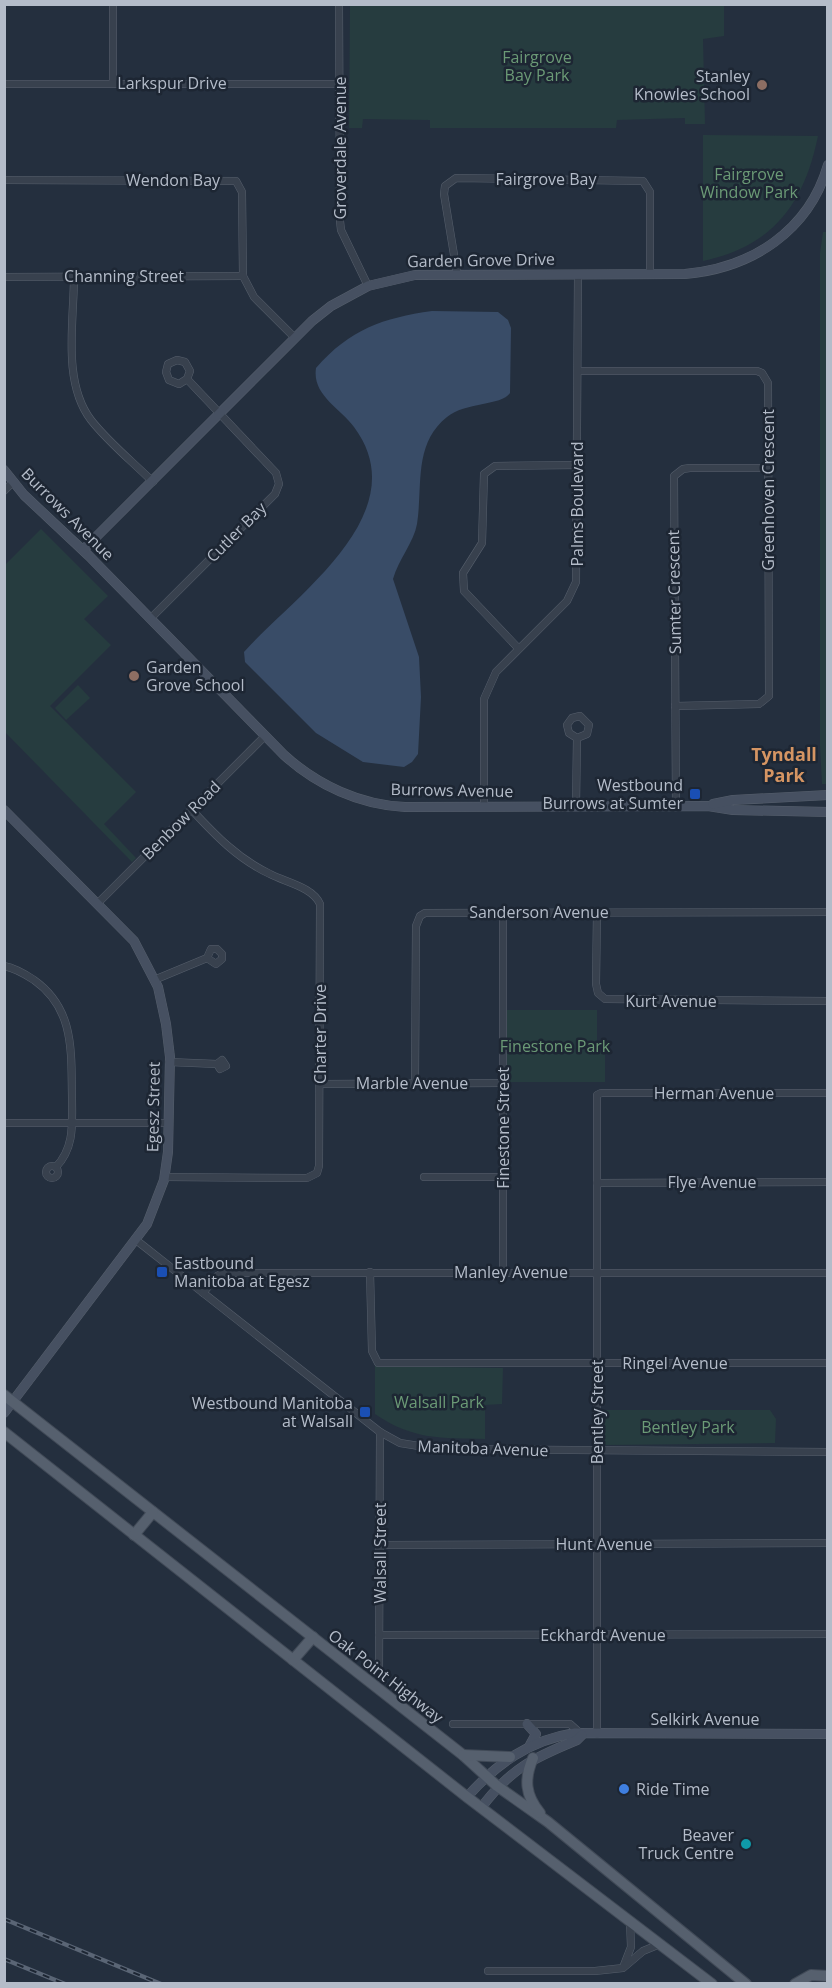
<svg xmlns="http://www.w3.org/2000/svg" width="832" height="1988" font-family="'Open Sans',sans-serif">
  <rect width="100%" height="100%" fill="#242f3e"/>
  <g fill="#263c3f">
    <polygon points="350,5 724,5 724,36 703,39 705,124 685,124 685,118 617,120 616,128 430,128 430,120 363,119 362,128 349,128"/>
    <path d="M703,135L818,136C804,204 773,246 703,261Z"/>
    <polygon points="823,232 828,232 827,784 822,784 820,746 820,253"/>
    <polygon points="41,529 108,596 84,619 111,645 50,706 136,792 104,824 136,858 132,862 5,732 5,565"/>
    <polygon points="78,685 90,698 66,720 55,708"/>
    <polygon points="506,1010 597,1010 597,1049 605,1050 605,1082 506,1082"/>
    <path d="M375,1366L503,1368L502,1404L485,1405V1439C441,1438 413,1440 375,1414Z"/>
    <polygon points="605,1410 770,1410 776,1419 775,1443 606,1445 601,1442 601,1413"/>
  </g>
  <path fill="#394c67" d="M432,311L498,312L508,320L511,328L510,393C501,406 465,402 447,417C413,444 423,486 417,524C414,542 398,560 393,579L419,657L421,697L418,754L412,762L404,767L363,762L316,733L245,662L244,652C295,595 418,513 354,427C339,407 312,395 316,368C350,329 383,318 432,311Z"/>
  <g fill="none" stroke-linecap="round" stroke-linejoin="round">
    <defs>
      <g id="street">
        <polyline points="113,4 113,83"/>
        <polyline points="339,4 340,221 341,230 368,286"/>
        <polyline points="4,84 339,84"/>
        <polyline points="4,180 236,181 242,192 243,276 254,297 294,337"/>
        <polyline points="457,273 444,194 445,186 456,178 643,181 650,192 650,274"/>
        <path d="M74,276C74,321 62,382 91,420C109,443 133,462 153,482"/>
        <polyline points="4,277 243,276"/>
        <polyline points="578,371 757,371 762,373 768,383 769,696 759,704 675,706"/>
        <polyline points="4,491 13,482"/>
        <polyline points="150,619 275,494 279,484 276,473 187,379 179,384 169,380 166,372 168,364 177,360 185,362 190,371 187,379"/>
        <polyline points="518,648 464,591 463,573 482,543 484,474 495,466 578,465"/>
        <polyline points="676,805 674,476 683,469 690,468 768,468"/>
        <polyline points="576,806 577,738 569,733 567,725 572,718 580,716 589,725 587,734 577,738"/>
        <polyline points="484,807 484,699 496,672 567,601 576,582 578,274"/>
        <polyline points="98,903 265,736"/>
        <polyline points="503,912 503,1272"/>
        <polyline points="597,912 596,984 598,993 605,999 828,1001"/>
        <path d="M4,966C15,968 25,974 34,980C75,1009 71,1052 72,1097C72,1123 75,1147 56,1167"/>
        <polyline points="154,980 207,958 211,949 217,949 222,954 222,959 216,964 207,958"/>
        <polyline points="169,1062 217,1064 220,1069 226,1066 222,1060 217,1064"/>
        <polyline points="415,1083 416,926 420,916 425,913 828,912"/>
        <polyline points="321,1084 503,1083"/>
        <polyline points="4,1123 169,1123"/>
        <circle cx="52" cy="1172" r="6"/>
        <path d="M165,1177L307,1178L317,1173L319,1166L320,904C313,887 285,882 270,874C238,859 215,835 191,809"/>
        <polyline points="424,1177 503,1177"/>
        <polyline points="597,1183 828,1182"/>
        <polyline points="136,1240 380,1432 400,1443 438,1449 828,1452"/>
        <polyline points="370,1272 372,1351 378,1363 828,1363"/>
        <polyline points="203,1293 217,1276 223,1273 828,1273"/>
        <polyline points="380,1545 828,1543"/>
        <polyline points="379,1635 828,1634"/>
        <polyline points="379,1674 380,1432"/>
        <polyline points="453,1724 570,1724 580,1733"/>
        <polyline points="597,1734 597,1095 601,1093 828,1093"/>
        <polyline points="624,1965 631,1947 630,1921"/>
        <polyline points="488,1971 595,1971 623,1968 643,1951 660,1944"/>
      </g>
      <g id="secondary">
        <path d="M4,470L24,495L89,556L284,755C317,785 360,805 405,807L708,806L733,810L828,812"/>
        <path d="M83,550L312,321L331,306L368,286L415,275L685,274C752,268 809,231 828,165"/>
        <polyline points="713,804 733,800 828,795"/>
        <polyline points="4,810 134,941 158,987 166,1024 170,1057 168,1152 164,1180 147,1224 4,1413"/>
        <polyline points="527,1724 536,1734 530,1745"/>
        <path d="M467,1797C497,1763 530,1740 575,1733L828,1734"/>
        <path d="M481,1808C510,1769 533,1758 577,1740L582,1735"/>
      </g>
      <g id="primary">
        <polyline points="4,1395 463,1755 497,1786 548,1822 746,1984"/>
        <polyline points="4,1432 467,1797 712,1984"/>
        <polyline points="134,1535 153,1512"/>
        <polyline points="293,1660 313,1637"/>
        <polyline points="463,1755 510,1757"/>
        <path d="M533,1758C524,1779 525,1795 540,1813"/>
        <polyline points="795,1984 811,1975 828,1976"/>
      </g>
    </defs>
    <use href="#street" stroke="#565f6c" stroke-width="8"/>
    <use href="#secondary" stroke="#565f6c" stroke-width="10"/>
    <use href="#primary" stroke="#414a57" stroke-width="12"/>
    <use href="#street" stroke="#38414e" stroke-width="7"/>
    <use href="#secondary" stroke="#465061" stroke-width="9"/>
    <use href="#primary" stroke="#56606e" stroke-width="10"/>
    <defs>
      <g id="rail">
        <polyline points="4,1919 161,1984"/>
        <polyline points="4,1959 65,1984"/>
      </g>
    </defs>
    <use href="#rail" stroke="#5a6575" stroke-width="4.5"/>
    <use href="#rail" stroke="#1d2633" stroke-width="2" stroke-dasharray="7" stroke-linecap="butt"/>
  </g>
  <g fill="#8d6e63" stroke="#1d2633" stroke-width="2">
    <circle cx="762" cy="85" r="6"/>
    <circle cx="134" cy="676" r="6"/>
  </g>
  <g fill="#1a4fb4" stroke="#1d2633" stroke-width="2">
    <rect x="689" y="788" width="12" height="12" rx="3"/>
    <rect x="156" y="1266" width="12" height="12" rx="3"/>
    <rect x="359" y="1406" width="12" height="12" rx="3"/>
  </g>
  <circle fill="#3f7fe0" stroke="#1d2633" stroke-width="2" cx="624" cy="1789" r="6"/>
  <circle fill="#0f9aa8" stroke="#1d2633" stroke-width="2" cx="746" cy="1844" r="6"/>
  <g text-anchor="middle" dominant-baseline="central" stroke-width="5" stroke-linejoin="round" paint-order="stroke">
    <g font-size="16" fill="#6b9a76" stroke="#1d2633">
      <text x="537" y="57">Fairgrove<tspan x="537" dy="18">Bay Park</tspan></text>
      <text x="749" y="174">Fairgrove<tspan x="749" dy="18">Window Park</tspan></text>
      <text x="555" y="1046">Finestone Park</text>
      <text x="439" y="1402">Walsall Park</text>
      <text x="688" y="1427">Bentley Park</text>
    </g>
    <g font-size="16" fill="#b4bcc9" stroke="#1d2633" text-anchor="end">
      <text x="750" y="76">Stanley<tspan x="750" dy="18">Knowles School</tspan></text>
      <text x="146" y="667" text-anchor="start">Garden<tspan x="146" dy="18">Grove School</tspan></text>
      <text x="683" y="785">Westbound<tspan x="683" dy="18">Burrows at Sumter</tspan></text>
      <text x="174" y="1263" text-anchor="start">Eastbound<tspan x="174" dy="18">Manitoba at Egesz</tspan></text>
      <text x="353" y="1403">Westbound Manitoba<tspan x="353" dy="18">at Walsall</tspan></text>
      <text x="636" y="1789" text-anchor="start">Ride Time</text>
      <text x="734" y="1835">Beaver<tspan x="734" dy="18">Truck Centre</tspan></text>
    </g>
    <g font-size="16" fill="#b4bcc9" stroke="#1d2633">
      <text x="172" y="83">Larkspur Drive</text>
      <text transform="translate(340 148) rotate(-90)">Groverdale Avenue</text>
      <text x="546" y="179">Fairgrove Bay</text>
      <text x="173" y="180">Wendon Bay</text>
      <text transform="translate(481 260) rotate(-1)">Garden Grove Drive</text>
      <text x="124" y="276">Channing Street</text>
      <text transform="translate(768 490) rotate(-90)">Greenhoven Crescent</text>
      <text transform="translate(577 504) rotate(-90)">Palms Boulevard</text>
      <text transform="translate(68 514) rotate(45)">Burrows Avenue</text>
      <text transform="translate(236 532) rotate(-45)">Cutler Bay</text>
      <text transform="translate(674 592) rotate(-91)">Sumter Crescent</text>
      <text transform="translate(452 790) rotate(1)">Burrows Avenue</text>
      <text transform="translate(181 820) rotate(-45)">Benbow Road</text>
      <text x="539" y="912">Sanderson Avenue</text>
      <text x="671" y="1001">Kurt Avenue</text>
      <text transform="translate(320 1034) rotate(-90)">Charter Drive</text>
      <text x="412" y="1083">Marble Avenue</text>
      <text x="714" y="1093">Herman Avenue</text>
      <text transform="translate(153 1107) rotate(-89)">Egesz Street</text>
      <text transform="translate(503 1128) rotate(-90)">Finestone Street</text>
      <text x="712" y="1182">Flye Avenue</text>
      <text x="511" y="1272">Manley Avenue</text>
      <text x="675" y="1363">Ringel Avenue</text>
      <text transform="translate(597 1412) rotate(-90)">Bentley Street</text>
      <text transform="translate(483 1448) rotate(2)">Manitoba Avenue</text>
      <text x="604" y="1544">Hunt Avenue</text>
      <text transform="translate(380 1553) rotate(-90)">Walsall Street</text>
      <text x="603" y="1635">Eckhardt Avenue</text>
      <text transform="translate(386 1676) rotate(38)">Oak Point Highway</text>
      <text x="705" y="1719">Selkirk Avenue</text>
    </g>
    <g font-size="18" font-weight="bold" fill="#d59563" stroke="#1d2633">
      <text x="784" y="754">Tyndall<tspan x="784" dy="21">Park</tspan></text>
    </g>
  </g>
  <rect width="832" height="1988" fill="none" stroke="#b4bcc9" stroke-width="12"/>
</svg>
